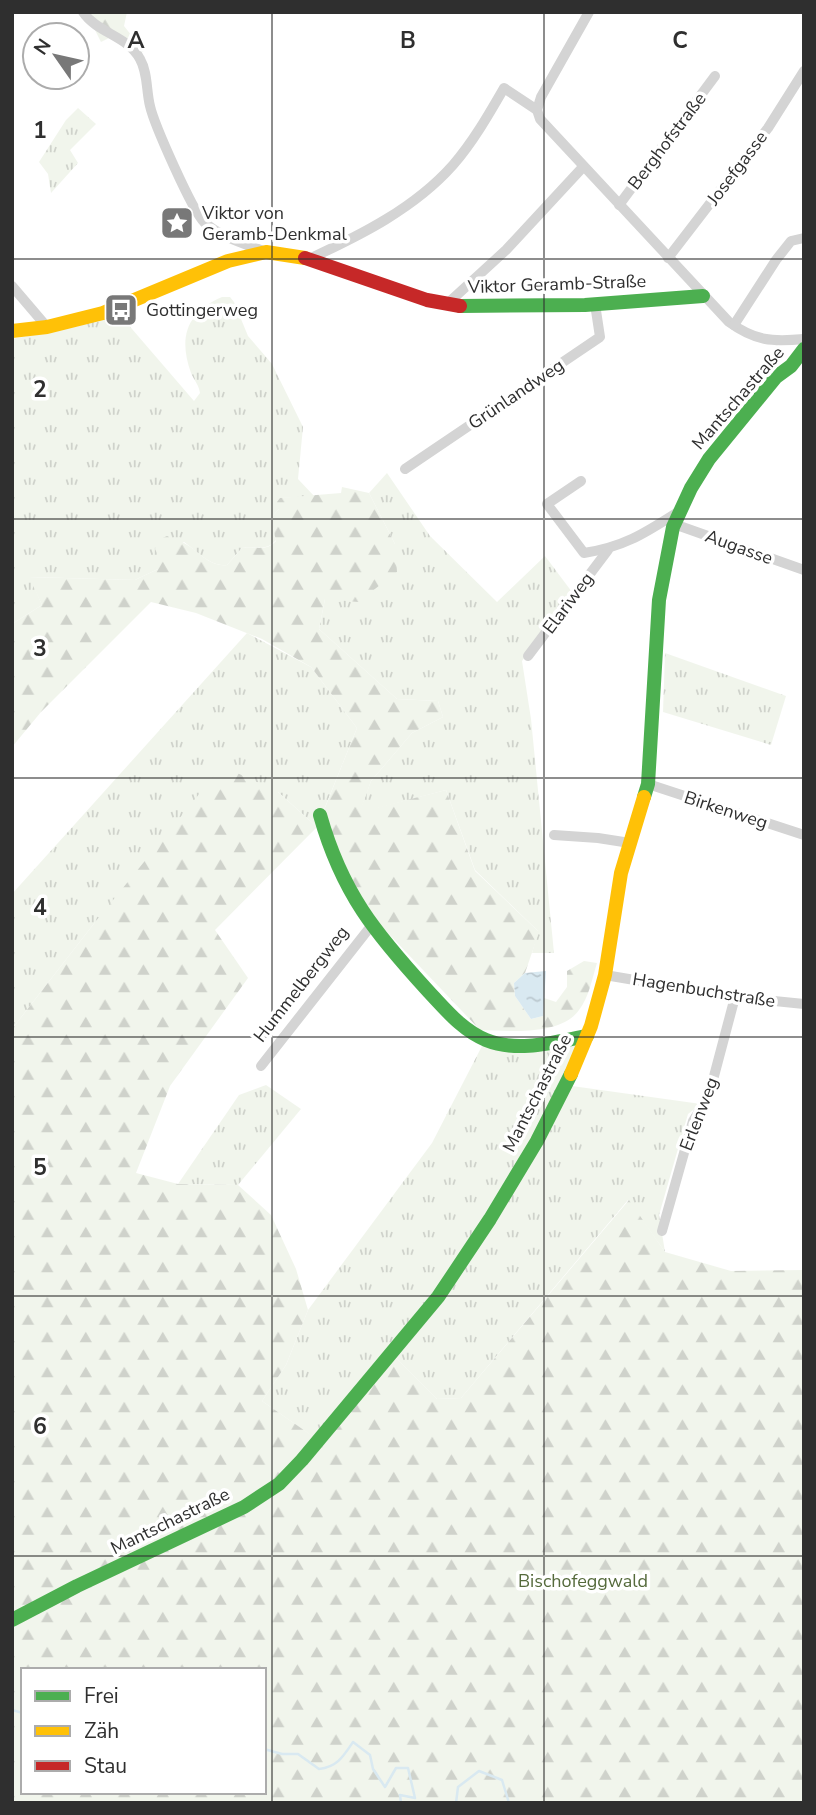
<svg xmlns="http://www.w3.org/2000/svg" width="816" height="1815" font-family="'Nunito Sans',sans-serif">
  <defs>
    <pattern id="grass-tufts" width="24" height="20" patternUnits="userSpaceOnUse" patternTransform="scale(1.75)"><rect width="24" height="20" fill="#f1f5ec"/><path d="M3 7l-1-3M5 7V3M7 7l1-3M15 17l-1-3M17 17v-4M19 17l1-3" fill="none" stroke="#cfd2cb"/></pattern>
    <pattern id="forest-firs" width="22" height="20" patternUnits="userSpaceOnUse" patternTransform="scale(1.75)"><rect width="22" height="20" fill="#f1f5ec"/><path d="M5 1l3.5 6h-7zM16 11l3.5 6h-7z" fill="#cfd2cb"/></pattern>
    <pattern id="water-ripples" width="26" height="14" patternUnits="userSpaceOnUse" patternTransform="scale(1.75)"><rect width="26" height="14" fill="#d9e9f1"/><path d="M2 4q2-2 4 0t4 0M15 11q2-2 4 0t4 0" fill="none" stroke="#bbc8cf"/></pattern>
  </defs>
  <rect width="100%" height="100%" fill="#fff"/>
  <g fill="url(#grass-tufts)">
    <polygon points="78,108 96,124 70,150 78,163 51,193 48,174 39,162 66,120"/>
    <path d="M222,297H230L234,302L248,336L272,364L303,427L298,479L315,497L280,498L279,509L271,518L276,540C266,552 256,546 242,548L227,565C210,567 197,551 184,542L158,555V569L135,580L30,577L42,605L12,624V339L79,326L122,312L126,322L194,401L200,393C199,385 194,380 191,373C178,337 187,312 222,297Z"/>
    <polygon points="387,473 430,536 497,602 545,556 572,592 522,661 531,719 554,953 532,953 538,931 475,870 446,790 359,813 371,781 412,733 443,717 438,701 397,699 319,629 325,599 395,544 369,493"/>
    <polygon points="247,633 311,667 357,728 317,827 278,792 96,921 12,1029 12,894"/>
    <polygon points="665,653 786,696 771,745 663,712"/>
    <polygon points="482,1046 545,1048 556,1075 556,1096 520,1161 445,1278 315,1438 262,1401 286,1365 308,1310 432,1143"/>
    <polygon points="266,1085 301,1109 238,1185 178,1184 239,1095"/>
    <polygon points="572,1086 701,1104 688,1114 659,1215 665,1252 628,1200 461,1398 437,1399 394,1356"/>
  </g>
  <g fill="url(#forest-firs)" fill-rule="evenodd">
    <polygon points="86,12 127,12 124,26 144,51 141,53 117,34 101,42"/>
    <path d="M342,487L369,493L395,544L397,572L358,602L325,599L319,629L397,699L438,701L443,717L412,733L371,781L360,812L446,790L475,871L539,932L525,973L514,983L515,996L531,1019L543,1016L544,998L556,1002L567,987V971L584,961L597,963C592,979 589,997 579,1010C561,1036 509,1031 480,1030L367,911L346,872L322,815L357,728L311,667L262,639L196,613L151,602L41,712L12,747V624L42,605L29,577L135,580L158,569V555L155,549L158,540L167,536C173,538 179,540 184,543C199,551 209,567 227,565L242,548C255,546 266,552 276,541L271,518L279,509L277,502L280,498L341,493Z"/>
    <path d="M222,766L278,792L317,827L215,930L248,978L170,1086L136,1173L178,1184L238,1185L271,1215L296,1269L308,1310L286,1365L262,1401L324,1444L394,1356L437,1399L461,1398L629,1200L665,1252L731,1271L804,1270V1803H12V1029L96,921ZM23,1670H264V1792H23Z"/>
    <polygon points="577,1045 556,1096 556,1075 545,1048"/>
  </g>
  <polygon fill="url(#water-ripples)" points="546,971 543,1016 531,1019 515,996 514,983 525,973"/>
  <g fill="none" stroke-linecap="round" stroke-linejoin="round">
    <g stroke="#d9e9f1" stroke-width="2.5">
      <polyline points="12,1710 23,1713"/>
      <path d="M264,1749L282,1754H298L319,1769C337,1767 343,1757 353,1742L370,1755L373,1769L385,1787L396,1768H408L415,1798L400,1795L401,1803"/>
      <polyline points="456,1803 458,1787 479,1771 502,1780 509,1803"/>
    </g>
    <g stroke="#d4d4d4" stroke-width="10">
      <path d="M83,12C97,33 128,36 140,59C148,73 146,90 150,106C154,124 192,210 204,222C220,237 245,244 266,252"/>
      <path d="M589,12L541,97L537,110L540,119L729,322C755,341 772,342 804,339"/>
      <polyline points="619,205 715,76"/>
      <polyline points="668,258 768,128 804,71"/>
      <path d="M309,259C361,235 415,208 453,165C473,142 489,114 504,88L537,110"/>
      <polyline points="12,286 47,327"/>
      <polyline points="446,305 506,250 583,167"/>
      <polyline points="734,325 776,260 791,241 804,238"/>
      <polyline points="405,469 600,337 595,304"/>
      <path d="M581,481L547,504L584,553C624,547 645,533 678,512"/>
      <polyline points="674,524 804,570"/>
      <polyline points="528,656 608,550"/>
      <polyline points="648,784 804,835"/>
      <polyline points="554,835 598,838 630,843"/>
      <polyline points="605,975 735,997 804,1004"/>
      <polyline points="261,1066 371,926"/>
      <polyline points="662,1231 693,1121 709,1095 735,997"/>
    </g>
    <g stroke="#4caf50" stroke-width="14">
      <polyline points="460,306 585,305 703,296"/>
      <polyline points="644,797 648,784 659,600 673,527 691,488 709,459 776,377 791,366 804,349"/>
      <path d="M320,815C342,893 375,933 429,992C446,1010 462,1030 486,1040C518,1053 555,1042 587,1036"/>
      <polyline points="12,1620 77,1586 244,1507 279,1484 302,1460 438,1297 490,1219 537,1141 571,1074"/>
    </g>
    <g stroke="#ffc107" stroke-width="14">
      <polyline points="12,331 47,327 103,313 228,261 266,252 305,258"/>
      <polyline points="571,1074 591,1026 605,975 621,873 644,797"/>
    </g>
    <polyline stroke="#c62828" stroke-width="14" points="305,258 427,300 460,306"/>
  </g>
  <path fill="none" stroke="#2f2f2f" stroke-width="2" stroke-opacity="0.55" d="M272,12V1803M544,12V1803M12,259H804M12,519H804M12,778H804M12,1037H804M12,1296H804M12,1556H804"/>
  <defs>
    <symbol id="sight-square" viewBox="-11 -11 22 22"><rect x="-9" y="-9" width="18" height="18" rx="4" fill="#787878" stroke="#fff"/><path d="M0-6L1.8-2.2L6-1.7L2.9 1.2L3.7 5.4L0 3.3L-3.7 5.4L-2.9 1.2L-6-1.7L-1.8-2.2Z" fill="#fff"/></symbol>
    <symbol id="bus-square" viewBox="-11 -11 22 22"><rect x="-9" y="-9" width="18" height="18" rx="4" fill="#787878" stroke="#fff"/><path d="M-5-6H5V4H4V6H2V4H-2V6H-4V4H-5ZM-3.5-4V0h7V-4ZM-3.5 1.2v1.5H-2V1.2ZM2 1.2v1.5H3.5V1.2Z" fill="#fff"/></symbol>
  </defs>
  <g fill-rule="evenodd">
    <use href="#sight-square" x="158" y="204" width="38" height="38"/>
    <use href="#bus-square" x="102" y="291" width="38" height="38"/>
  </g>
  <g text-anchor="middle" dominant-baseline="central" stroke-width="7" stroke-linejoin="round" paint-order="stroke">
    <g font-size="18" fill="#2f2f2f" stroke="#fff">
      <text transform="translate(667 141) rotate(-53)">Berghofstraße</text>
      <text transform="translate(737 168) rotate(-53)">Josefgasse</text>
      <text transform="translate(557 284) rotate(-2)">Viktor Geramb-Straße</text>
      <text transform="translate(516 394) rotate(-34)">Grünlandweg</text>
      <text transform="translate(738 398) rotate(-49)">Mantschastraße</text>
      <text transform="translate(739 547) rotate(20)">Augasse</text>
      <text transform="translate(568 603) rotate(-53)">Elariweg</text>
      <text transform="translate(726 810) rotate(18)">Birkenweg</text>
      <text transform="translate(301 984) rotate(-52)">Hummelbergweg</text>
      <text transform="translate(704 990) rotate(9)">Hagenbuchstraße</text>
      <text transform="translate(537 1093) rotate(-63)">Mantschastraße</text>
      <text transform="translate(699 1114) rotate(-69)">Erlenweg</text>
      <text transform="translate(170 1521) rotate(-26)">Mantschastraße</text>
    </g>
    <g font-size="18" fill="#2f2f2f" stroke="#fff" text-anchor="start">
      <text x="202" y="213">Viktor von<tspan x="202" dy="21">Geramb-Denkmal</tspan></text>
      <text x="146" y="310">Gottingerweg</text>
    </g>
    <g font-size="18" fill="#556a3c" stroke="#fff">
      <text x="583" y="1581">Bischofeggwald</text>
    </g>
  </g>
  <g font-size="23" text-anchor="middle" font-weight="bold" fill="#2f2f2f" stroke="#fff" stroke-width="7" stroke-linejoin="round" paint-order="stroke">
    <text x="136" y="48">A</text>
    <text x="408" y="48">B</text>
    <text x="680" y="48">C</text>
    <text x="40" y="138">1</text>
    <text x="40" y="397">2</text>
    <text x="40" y="656">3</text>
    <text x="40" y="915">4</text>
    <text x="40" y="1175">5</text>
    <text x="40" y="1434">6</text>
  </g>
  <rect width="816" height="1815" fill="none" stroke="#2f2f2f" stroke-width="28"/>
  <rect x="21" y="1668" width="245" height="126" fill="#ffffff" stroke="#acacac" stroke-width="2"/>
  <rect x="35" y="1691" width="35" height="10" fill="#4caf50" stroke="#acacac" stroke-width="2"/>
  <text x="84" y="1703" font-size="21" fill="#2f2f2f">Frei</text>
  <rect x="35" y="1726" width="35" height="10" fill="#ffc107" stroke="#acacac" stroke-width="2"/>
  <text x="84" y="1738" font-size="21" fill="#2f2f2f">Zäh</text>
  <rect x="35" y="1761" width="35" height="10" fill="#c62828" stroke="#acacac" stroke-width="2"/>
  <text x="84" y="1773" font-size="21" fill="#2f2f2f">Stau</text>
  <g transform="translate(56 56) rotate(304)"><circle r="33" fill="#ffffff" stroke="#acacac" stroke-width="2"/>
  <path d="M0-5L12 26L0 18L-12 26Z" fill="#787878"/>
  <text y="-10" font-size="19" font-weight="bold" text-anchor="middle" fill="#2f2f2f">N</text>
  </g>
</svg>
